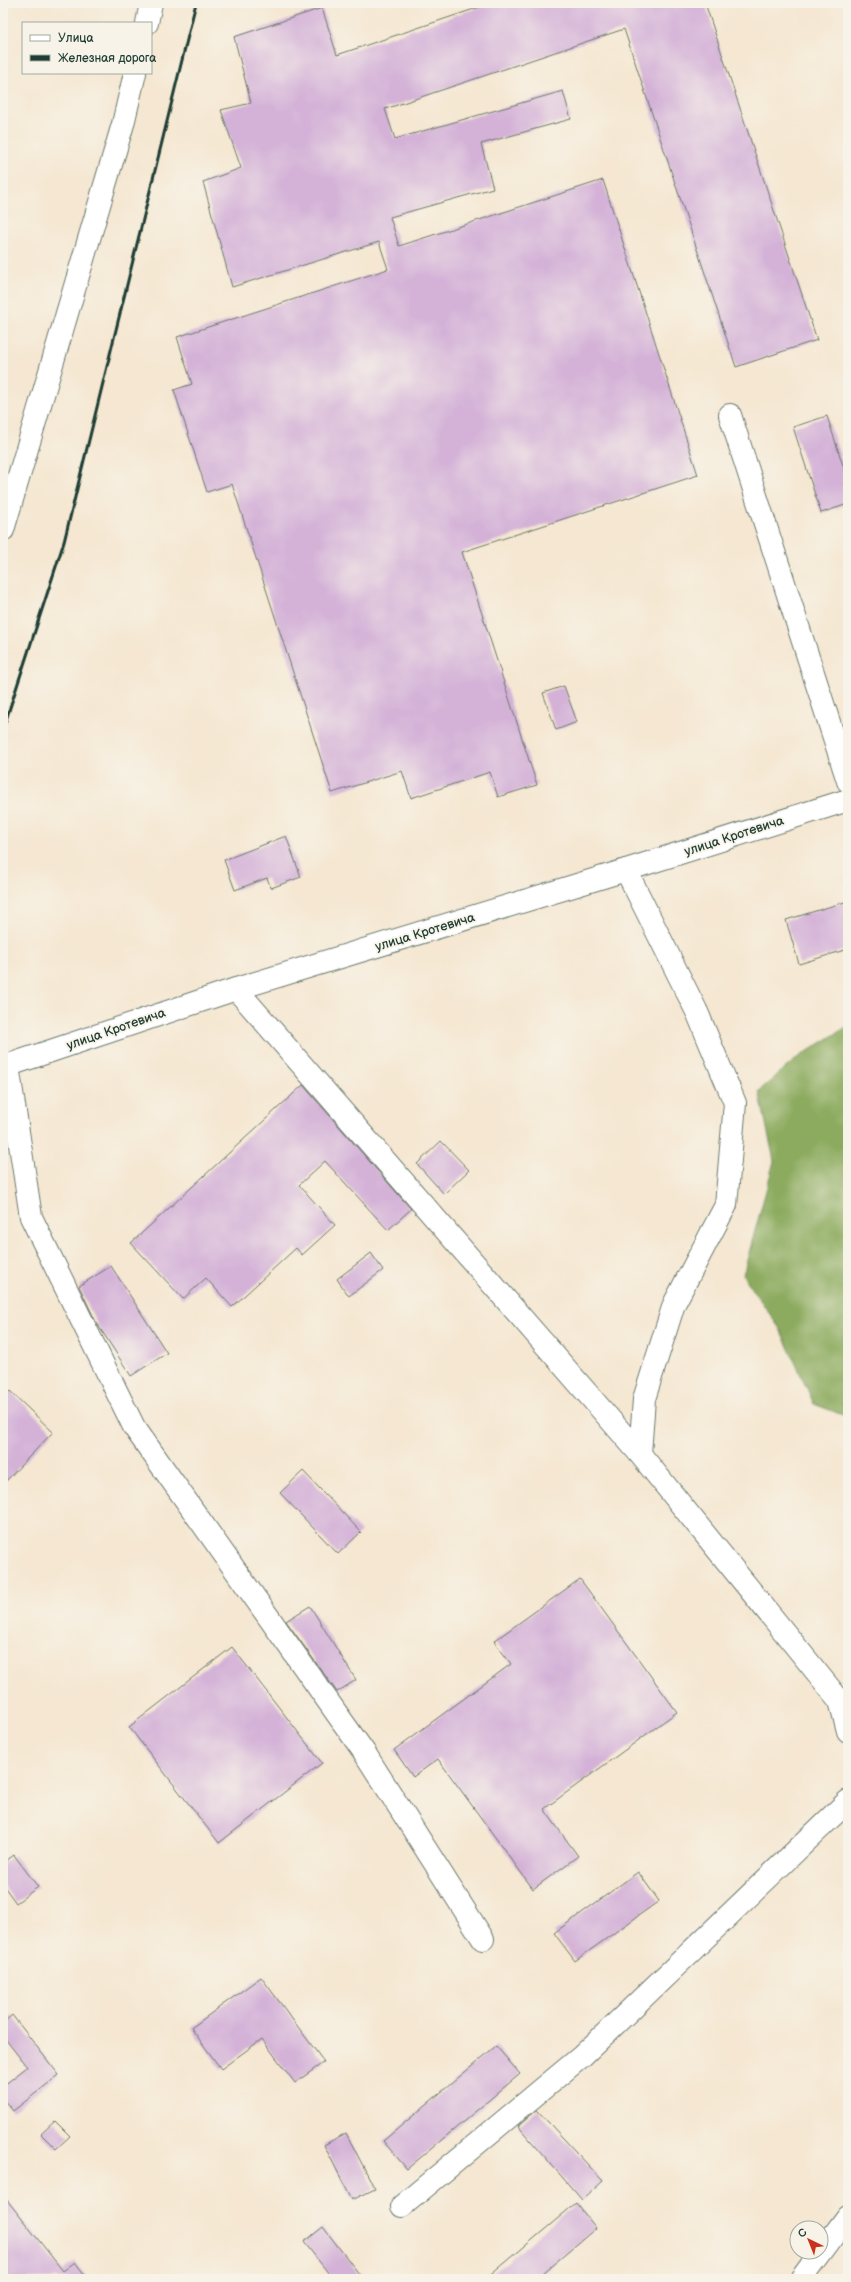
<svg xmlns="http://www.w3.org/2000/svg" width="851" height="2282" font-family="'Balsamiq Sans',sans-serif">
  <rect width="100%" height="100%" fill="#f7f3e8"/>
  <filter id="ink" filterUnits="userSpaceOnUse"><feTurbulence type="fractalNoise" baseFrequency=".025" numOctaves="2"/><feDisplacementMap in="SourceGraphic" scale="8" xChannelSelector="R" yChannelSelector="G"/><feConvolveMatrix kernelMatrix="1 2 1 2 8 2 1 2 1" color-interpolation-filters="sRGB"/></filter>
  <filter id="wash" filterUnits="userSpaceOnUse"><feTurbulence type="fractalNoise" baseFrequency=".012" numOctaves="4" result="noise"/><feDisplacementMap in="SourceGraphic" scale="16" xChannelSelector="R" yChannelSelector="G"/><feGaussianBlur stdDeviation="0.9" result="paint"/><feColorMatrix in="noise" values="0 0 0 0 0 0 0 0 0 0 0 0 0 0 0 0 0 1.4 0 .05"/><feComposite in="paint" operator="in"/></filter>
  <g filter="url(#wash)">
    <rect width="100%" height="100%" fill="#f5e7d1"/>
    <polygon fill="#8cab5f" stroke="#56744a" points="848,1026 848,1417 814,1404 780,1329 743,1275 774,1161 759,1091 797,1058"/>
    <g id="blocks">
      <g fill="#d4b2d8">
        <polygon points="492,3 705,3 817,340 736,367 624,29 385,109 395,139 563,91 571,119 481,144 493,188 390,217 399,246 603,180 698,475 462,552 537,785 498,797 490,772 411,798 402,771 332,793 232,484 207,492 174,390 192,384 177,337 388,269 379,242 232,287 203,182 241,168 221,110 251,103 234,37 322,8 337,55"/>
        <polygon points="827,416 848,481 848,504 821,513 793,427"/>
        <polygon points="564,686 577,722 556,730 543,693"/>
        <polygon points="286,836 301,877 271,888 267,878 235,890 224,860"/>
        <polygon points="848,901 848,949 799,964 786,920"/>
        <polygon points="303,1085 411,1209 388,1230 325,1161 299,1185 335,1225 302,1255 296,1248 232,1307 206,1278 183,1299 131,1243"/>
        <polygon points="441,1141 469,1170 444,1194 417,1164"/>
        <polygon points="371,1253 383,1270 349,1296 337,1279"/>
        <polygon points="111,1266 167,1353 131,1376 96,1322 79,1286"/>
        <polygon points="10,1391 53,1432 3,1484 3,1398"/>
        <polygon points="303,1471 361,1532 338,1554 280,1493"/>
        <polygon points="580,1579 677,1712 544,1809 578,1856 533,1889 438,1759 413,1777 394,1750 511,1664 494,1641"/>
        <polygon points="310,1606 356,1680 337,1692 286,1621"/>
        <polygon points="232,1647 322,1763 219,1843 129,1727"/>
        <polygon points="14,1855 38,1887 16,1903 3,1885 3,1863"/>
        <polygon points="638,1872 659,1901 575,1961 554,1933"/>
        <polygon points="261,1977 324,2062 295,2083 262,2039 221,2069 191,2028"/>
        <polygon points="12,2015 59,2075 13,2111 3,2099 3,2086 27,2067 3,2036 3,2023"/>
        <polygon points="496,2046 520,2074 407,2169 383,2141"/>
        <polygon points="537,2110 603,2181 582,2200 518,2126"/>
        <polygon points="55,2121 70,2136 56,2149 41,2134"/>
        <polygon points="346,2133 375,2189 352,2200 324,2145"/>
        <polygon points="3,2195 63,2271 75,2262 88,2279 3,2279"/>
        <polygon points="576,2203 596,2228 536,2279 486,2279"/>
        <polygon points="323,2227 363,2279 333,2279 304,2242"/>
      </g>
    </g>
  </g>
  <g filter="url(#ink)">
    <use href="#blocks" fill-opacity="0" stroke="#6a786b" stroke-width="1"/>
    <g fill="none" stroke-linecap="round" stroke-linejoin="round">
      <defs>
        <g id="minor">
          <polyline points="147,23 151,3"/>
          <polyline points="730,415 848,781"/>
          <polyline points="3,530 123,124 135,73"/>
          <polyline points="626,870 697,1012 735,1103 726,1205 674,1304 644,1399 640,1454"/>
          <polyline points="236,989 640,1454 840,1701 848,1731"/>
          <polyline points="8,1066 31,1217 134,1427 364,1752 483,1939"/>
          <polyline points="3,1067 236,989 626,870 848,800"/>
          <polyline points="402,2206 582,2056 848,1801"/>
          <polyline points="801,2279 848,2216"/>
        </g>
      </defs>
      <use href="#minor" stroke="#6a786b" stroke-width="24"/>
      <use href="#minor" stroke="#fff" stroke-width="22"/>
      <polyline stroke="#1f3d34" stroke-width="3" points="3,729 64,542 196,3"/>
    </g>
  </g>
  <g text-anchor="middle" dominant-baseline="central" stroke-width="3.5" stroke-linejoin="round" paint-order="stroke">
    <g font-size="13" fill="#1f3d34" stroke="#f7f3e8">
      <text transform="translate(734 836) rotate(-18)">улица Кротевича</text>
      <text transform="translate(425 932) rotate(-17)">улица Кротевича</text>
      <text transform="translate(116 1029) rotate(-19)">улица Кротевича</text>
    </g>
  </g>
  <rect width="851" height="2282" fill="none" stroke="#f7f3e8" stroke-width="16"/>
  <rect x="22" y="22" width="130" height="52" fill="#f7f3e8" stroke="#a1aaa0"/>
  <rect x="30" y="35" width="20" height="6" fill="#ffffff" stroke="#a1aaa0"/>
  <text x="58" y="42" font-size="12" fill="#1f3d34">Улица</text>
  <rect x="30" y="55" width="20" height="6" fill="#1f3d34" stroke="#a1aaa0"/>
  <text x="58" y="62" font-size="12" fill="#1f3d34">Железная дорога</text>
  <g transform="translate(809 2240) rotate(317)"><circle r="19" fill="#f7f3e8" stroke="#a1aaa0"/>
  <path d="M0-3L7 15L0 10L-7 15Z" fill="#c8321e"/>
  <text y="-6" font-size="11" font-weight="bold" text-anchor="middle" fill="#1f3d34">С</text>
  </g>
</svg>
